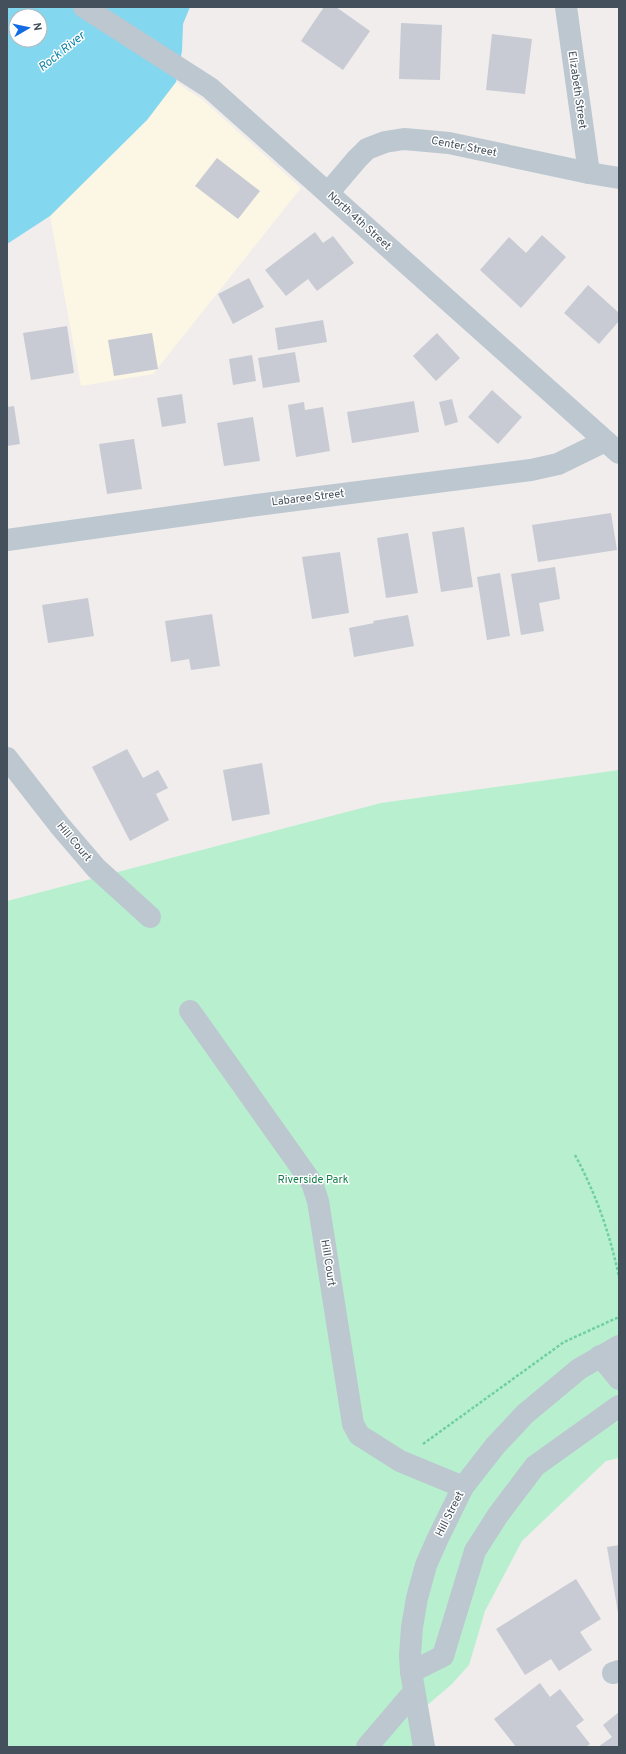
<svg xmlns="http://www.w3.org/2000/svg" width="626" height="1754" font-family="Overpass,sans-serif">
  <rect width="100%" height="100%" fill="#f0edec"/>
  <polygon fill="#fcf6e4" points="176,82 204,101 301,188 153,374 81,386 50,216 147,120"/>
  <polygon fill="#b8f0cf" points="619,770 619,1458 606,1461 522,1541 485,1611 469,1665 452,1684 424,1708 413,1747 7,1747 7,901 381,803"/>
  <path fill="#83d7ef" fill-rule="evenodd" d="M7,7H190L183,24L182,51L176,82L147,120L50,216L7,244ZM16,16H40V40H16Z"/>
  <g fill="#c8cbd3">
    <polygon points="324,7 336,7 370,31 343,70 301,41"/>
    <polygon points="401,23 442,25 440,80 399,79"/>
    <polygon points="492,34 532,39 525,94 486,90"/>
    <polygon points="217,158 260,191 238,219 195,186"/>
    <polygon points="315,232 323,243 333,236 354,263 317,291 308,279 286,296 265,270"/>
    <polygon points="542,235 566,257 521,308 480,270 509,237 526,253"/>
    <polygon points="249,278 264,307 233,324 218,294"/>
    <polygon points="588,285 619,313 619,321 599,344 564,313"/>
    <polygon points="323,320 327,342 278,350 275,328"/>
    <polygon points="67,326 74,373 31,380 23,333"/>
    <polygon points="152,333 158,369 114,376 108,340"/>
    <polygon points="437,333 460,358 436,381 413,356"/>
    <polygon points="295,352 300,382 263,388 258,358"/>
    <polygon points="252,355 256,381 233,385 229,359"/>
    <polygon points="492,390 522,417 498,444 468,417"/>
    <polygon points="182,394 186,423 162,427 157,398"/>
    <polygon points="452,399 458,422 445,426 439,402"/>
    <polygon points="414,401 419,432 352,443 347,412"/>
    <polygon points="304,402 305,410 323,407 330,451 296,457 288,405"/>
    <polygon points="14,406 20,444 7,446 7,407"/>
    <polygon points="253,417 260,461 224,466 217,423"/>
    <polygon points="134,439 142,489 107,494 99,444"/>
    <polygon points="611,513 617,550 538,562 532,525"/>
    <polygon points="464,527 473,587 441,592 432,532"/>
    <polygon points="408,533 418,593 386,598 377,538"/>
    <polygon points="340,552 349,613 312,619 302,557"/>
    <polygon points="555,567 560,599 539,603 544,631 521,635 511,574"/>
    <polygon points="500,573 510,636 487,640 477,577"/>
    <polygon points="88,598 94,636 48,643 42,605"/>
    <polygon points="212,614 220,666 191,670 189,659 171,662 165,621"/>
    <polygon points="408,615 414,646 354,657 349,628 374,623 373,621"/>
    <polygon points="127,749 143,778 158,770 168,788 156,794 169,820 130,841 92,767"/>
    <polygon points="262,763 270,814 232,821 223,770"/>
    <polygon points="619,1545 619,1613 618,1613 607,1547"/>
    <polygon points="576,1579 601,1619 580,1632 592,1650 559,1671 551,1659 525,1675 496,1629"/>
    <polygon points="540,1683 550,1697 560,1689 584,1720 576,1726 590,1744 586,1747 516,1747 494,1719"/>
    <polygon points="619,1712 619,1747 598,1747 612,1737 603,1725"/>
  </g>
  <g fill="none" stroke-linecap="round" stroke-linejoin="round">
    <g stroke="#6fcfa1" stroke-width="2.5" stroke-dasharray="3 2" stroke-linecap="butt">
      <path d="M575,1155C596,1194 610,1234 619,1277"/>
      <polyline points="423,1444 564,1342 619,1317"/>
    </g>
    <g stroke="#bcc7d0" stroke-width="22">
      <polyline points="84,7 210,88 619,453"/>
      <polyline points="566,7 589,173"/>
      <polyline points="328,193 357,159 367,149 385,142 404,139 449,143 589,173 619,178"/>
      <polyline points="7,540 257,505 531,470 558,464 605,441"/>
      <polyline points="7,758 60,826 96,868 150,917"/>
      <polyline points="190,1011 312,1183 318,1201 353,1424 359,1435 400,1461 463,1487"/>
      <polyline points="600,1356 619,1379"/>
      <polyline points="411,1672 443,1656 475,1551 498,1515 535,1466 619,1406"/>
      <polyline points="613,1673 619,1671"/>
      <polyline points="367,1747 413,1693"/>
      <polyline points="424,1747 411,1672 410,1655 412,1627 417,1598 426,1565 438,1538 463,1487 495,1446 525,1414 579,1369 619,1346"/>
    </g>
  </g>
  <g text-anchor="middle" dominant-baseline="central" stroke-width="3" stroke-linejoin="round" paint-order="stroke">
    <g font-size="11" fill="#44505b" stroke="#fff">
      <text transform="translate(577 90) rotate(82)">Elizabeth Street</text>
      <text transform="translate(464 147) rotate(11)">Center Street</text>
      <text transform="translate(359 221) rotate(42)">North 4th Street</text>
      <text transform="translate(308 498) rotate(-7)">Labaree Street</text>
      <text transform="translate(74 842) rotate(50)">Hill Court</text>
      <text transform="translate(328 1263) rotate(81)">Hill Court</text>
      <text transform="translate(450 1514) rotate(-63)">Hill Street</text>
    </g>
    <g font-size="11" fill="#137e4a" stroke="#fff">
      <text x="313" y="1180">Riverside Park</text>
    </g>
    <g font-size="12" font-style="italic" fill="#0880a4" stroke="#fff">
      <text transform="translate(62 52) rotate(-39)">Rock River</text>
    </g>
  </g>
  <rect width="626" height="1754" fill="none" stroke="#44505b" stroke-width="16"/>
  <g transform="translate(28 28) rotate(81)"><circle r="19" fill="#ffffff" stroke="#b4b9bd"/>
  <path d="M0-3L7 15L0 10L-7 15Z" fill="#126ae5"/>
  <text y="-6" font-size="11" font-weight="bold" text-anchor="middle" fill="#44505b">N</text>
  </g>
</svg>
